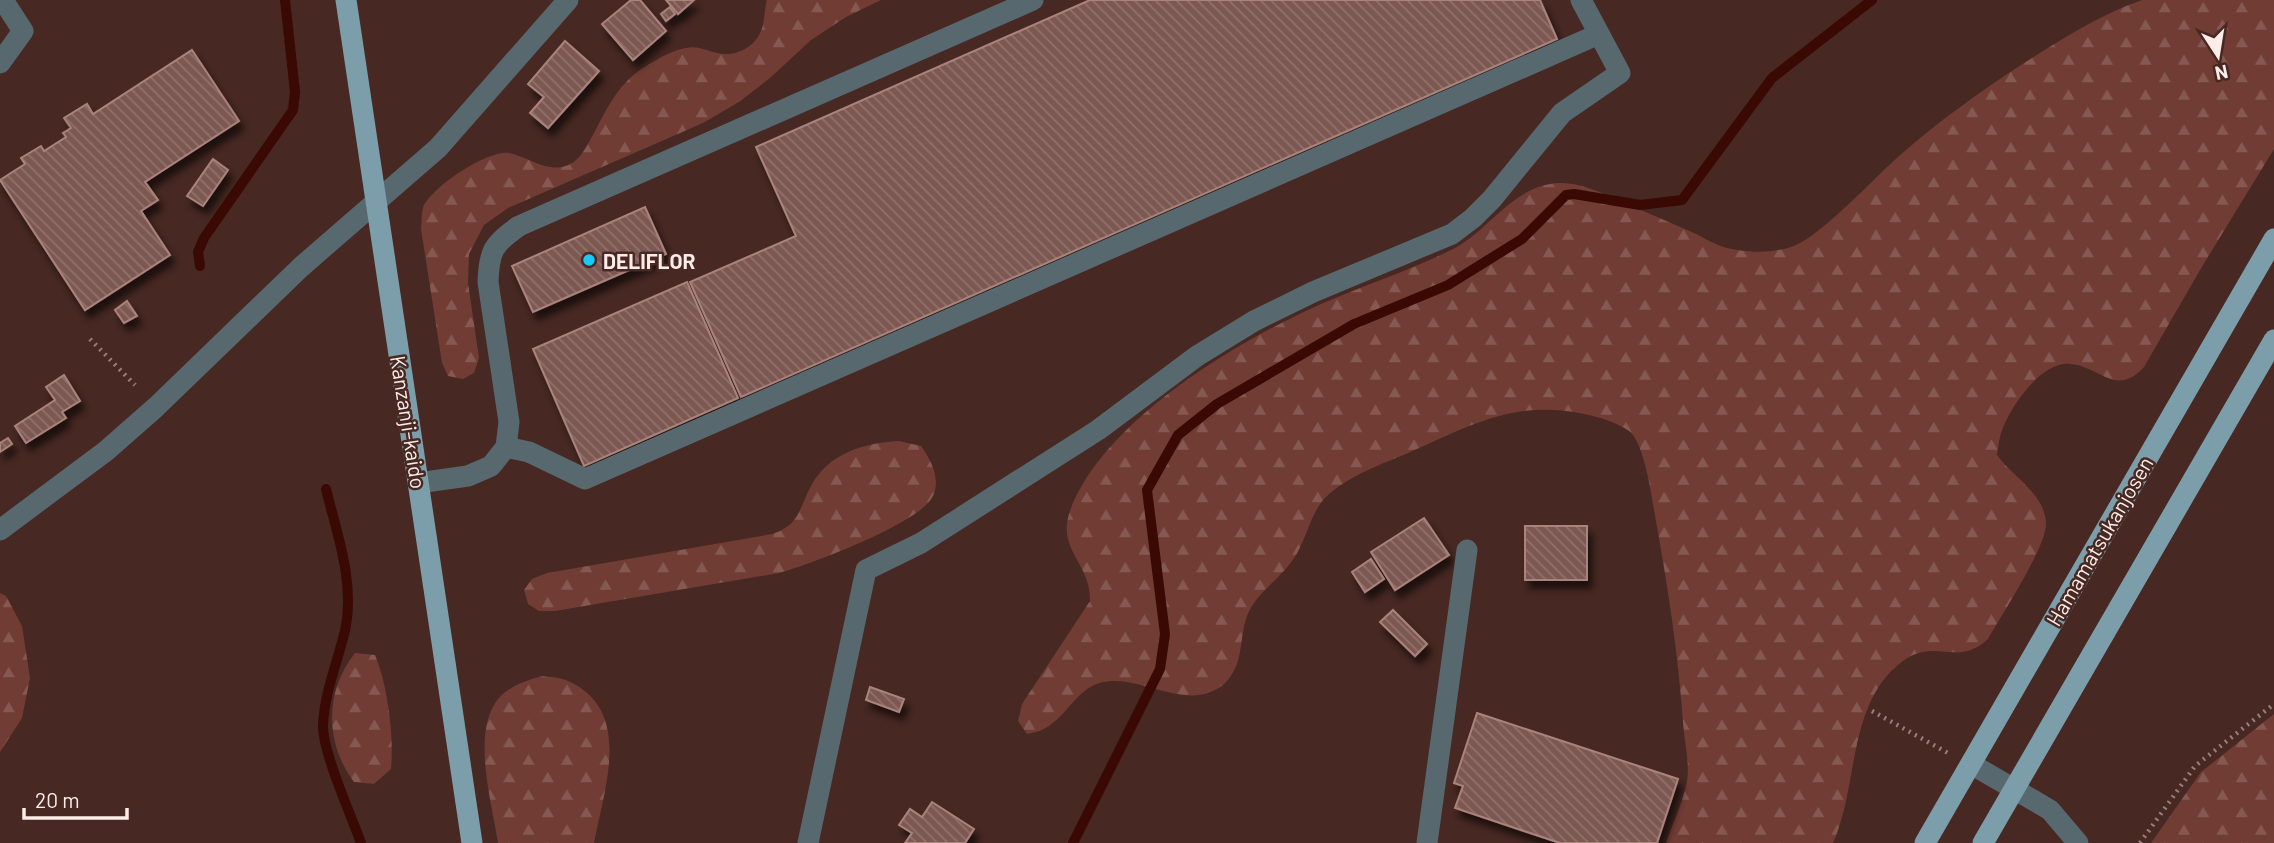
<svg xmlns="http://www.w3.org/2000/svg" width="2274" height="843" font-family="Barlow,sans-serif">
  <defs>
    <pattern id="forest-firs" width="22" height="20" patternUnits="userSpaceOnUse" patternTransform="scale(1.75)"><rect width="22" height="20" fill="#703c33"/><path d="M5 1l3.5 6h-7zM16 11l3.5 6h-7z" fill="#855851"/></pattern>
    <pattern id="building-back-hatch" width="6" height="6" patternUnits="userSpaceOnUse" patternTransform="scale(1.75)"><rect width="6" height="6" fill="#7d5952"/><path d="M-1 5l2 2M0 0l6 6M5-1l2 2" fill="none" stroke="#90716b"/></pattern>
    <filter id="shadow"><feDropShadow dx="4.5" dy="8" stdDeviation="3.5" flood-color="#0009"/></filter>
  </defs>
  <rect width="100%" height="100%" fill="#472822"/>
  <g fill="url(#forest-firs)">
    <path d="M767,0H881L846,17L811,40L770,78L739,102L703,123L508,208L484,225L469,254L468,283L479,358L474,373L463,379L448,376L442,363L421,229C422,223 421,214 423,208C430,188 487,150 509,153C530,157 552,178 575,161C583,155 588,143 593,135C607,108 620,80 648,65C659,58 673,50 686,48C700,45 710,53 723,54C739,55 755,46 761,31C765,22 764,10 767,0Z"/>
    <path d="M2142,0H2274V149L2203,265L2144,367C2116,398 2100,366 2070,364C2041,361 2009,408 2001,433C1999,440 1998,448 1997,455C2010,473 2029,484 2040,503C2043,508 2046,517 2046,523C2047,546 2001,616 1988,639C1957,668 1936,637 1903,661C1847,702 1859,785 1833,843H1666C1673,823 1683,802 1687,781C1690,763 1684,740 1683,722C1678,653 1668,588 1656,521C1652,500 1645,443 1629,431C1616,422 1599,417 1584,414C1515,399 1470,426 1408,453C1380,465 1347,476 1325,498C1309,515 1306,543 1292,561C1278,581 1256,593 1247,616C1239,638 1244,665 1225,683C1190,715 1142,674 1103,682C1071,689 1064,730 1027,734L1018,721L1022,704L1090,601C1091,563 1056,550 1070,511C1102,422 1237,341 1321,304C1365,285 1412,270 1455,248C1491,228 1513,186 1558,183C1579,182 1600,192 1618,200C1643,211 1669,222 1694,233C1706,239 1719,247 1732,249C1751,253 1775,253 1794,246C1823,234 1873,179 1899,156C1940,120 1986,87 2032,58C2068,35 2102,14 2142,0Z"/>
    <path d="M899,441L921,446C931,460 941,479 933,496C921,523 809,565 779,573L555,611H539L528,604L524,590L532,579L547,573L772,534C800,525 798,510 811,486C829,453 863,443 899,441Z"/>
    <polygon points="0,593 6,596 22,626 30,678 22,718 0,752"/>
    <path d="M355,653L375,655C388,686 394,737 391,769L374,784L354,782C325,743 324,692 355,653Z"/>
    <path d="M541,676C549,677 560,677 568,681C634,710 604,789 594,843H498C492,803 471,733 498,699C509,686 526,681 541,676Z"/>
    <polygon points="2274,714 2274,843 2151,843 2201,772"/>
  </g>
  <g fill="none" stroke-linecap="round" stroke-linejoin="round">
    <g stroke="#3b0904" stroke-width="10">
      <polyline points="200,266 198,252 204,238 293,110 295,92 285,0"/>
      <path d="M326,489C337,534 354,580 346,626C339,659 324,692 323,726C323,753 351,815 361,843"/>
      <polyline points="1073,843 1160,669 1165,634 1147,490 1178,435 1217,404 1354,324 1448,285 1522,239 1566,195 1574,194 1640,205 1682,200 1772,78 1872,0"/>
    </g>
  </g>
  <g fill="url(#building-back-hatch)" stroke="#aa837c" stroke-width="2" filter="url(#shadow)">
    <polygon points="631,0 640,0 666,31 633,60 602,24"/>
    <polygon points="666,0 694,0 678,14"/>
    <polygon points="1090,0 1540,0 1557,39 741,397 690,282 796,236 756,147"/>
    <polygon points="670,7 675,14 666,21 661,14"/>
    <polygon points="565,41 599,71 548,128 530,113 544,97 528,84"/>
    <polygon points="192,50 239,121 145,182 158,200 141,211 170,255 85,310 0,180 25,164 21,158 41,146 44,151 66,137 63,133 71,128 64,118 87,104 93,114"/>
    <polygon points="213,159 228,170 203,206 187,196"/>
    <polygon points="645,207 666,254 533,312 512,266"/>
    <polygon points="687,282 738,398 584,466 533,349"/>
    <polygon points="127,301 137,316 124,323 115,310"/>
    <polygon points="64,375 80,401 62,412 66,418 26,443 15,426 55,400 46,387"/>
    <polygon points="8,438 12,444 0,452 0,443"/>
    <polygon points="1424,518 1449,555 1395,590 1371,552"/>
    <rect x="1525" y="526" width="62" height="54"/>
    <polygon points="1371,559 1384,579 1365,592 1352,572"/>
    <polygon points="1393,610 1427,644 1415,656 1380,622"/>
    <polygon points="870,687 904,699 899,712 866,700"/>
    <polygon points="1477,713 1678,779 1657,843 1560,843 1455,808 1463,786 1454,783"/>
    <polygon points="932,802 974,829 965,843 905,843 912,833 899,825 910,809 922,817"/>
  </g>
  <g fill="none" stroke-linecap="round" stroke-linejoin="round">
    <g stroke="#987f7a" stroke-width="4.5" stroke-dasharray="2 5" stroke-linecap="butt">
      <polyline points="90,339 135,385"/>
      <polyline points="1872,711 1948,753"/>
      <polyline points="2140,843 2195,766 2274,704"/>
    </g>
    <g stroke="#58686f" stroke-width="21">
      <polyline points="0,63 23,31 3,0"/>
      <polyline points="506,447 529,452 585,479 1599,34"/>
      <path d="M418,483L468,476L491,466L506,447L509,422L488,282C489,251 493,244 519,226L1033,0"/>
      <polyline points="0,530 106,451 156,407 301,267 438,148 568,0"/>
      <polyline points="1971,764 2050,810 2078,843"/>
      <polyline points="808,843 866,570 921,543 1098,430 1197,356 1254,321 1313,292 1452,234 1473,218 1492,199 1562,113 1620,73 1581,0"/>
      <polyline points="1427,843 1467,550"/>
    </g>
    <g stroke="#7c9eab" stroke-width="21">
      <polyline points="346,0 472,843"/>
      <polyline points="1925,843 2274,239"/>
      <polyline points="1983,843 2274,340"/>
    </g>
  </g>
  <circle fill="#17cafb" stroke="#472822" stroke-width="2.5" cx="589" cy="260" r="7"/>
  <g text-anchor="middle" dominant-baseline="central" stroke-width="5" stroke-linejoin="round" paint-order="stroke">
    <g font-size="21" font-weight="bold" fill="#fdece8" stroke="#472822" text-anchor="start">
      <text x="603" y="260">DELIFLOR</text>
    </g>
    <g font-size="21" fill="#fdece8" stroke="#472822">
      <text transform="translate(409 422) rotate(81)">Kanzanji-kaido</text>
      <text transform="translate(2099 541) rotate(-60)">Hamamatsukanjosen</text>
    </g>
  </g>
  <g transform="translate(2218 56) rotate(168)" stroke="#472822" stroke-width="5" paint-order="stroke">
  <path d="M0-5L12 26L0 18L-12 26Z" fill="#fdece8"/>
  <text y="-10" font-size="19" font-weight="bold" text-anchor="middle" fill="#fdece8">N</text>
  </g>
  <path d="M24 808v10h103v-10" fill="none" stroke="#fdece8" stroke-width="3.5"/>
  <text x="35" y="808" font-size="21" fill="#fdece8" stroke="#472822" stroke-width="5" paint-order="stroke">20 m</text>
</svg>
